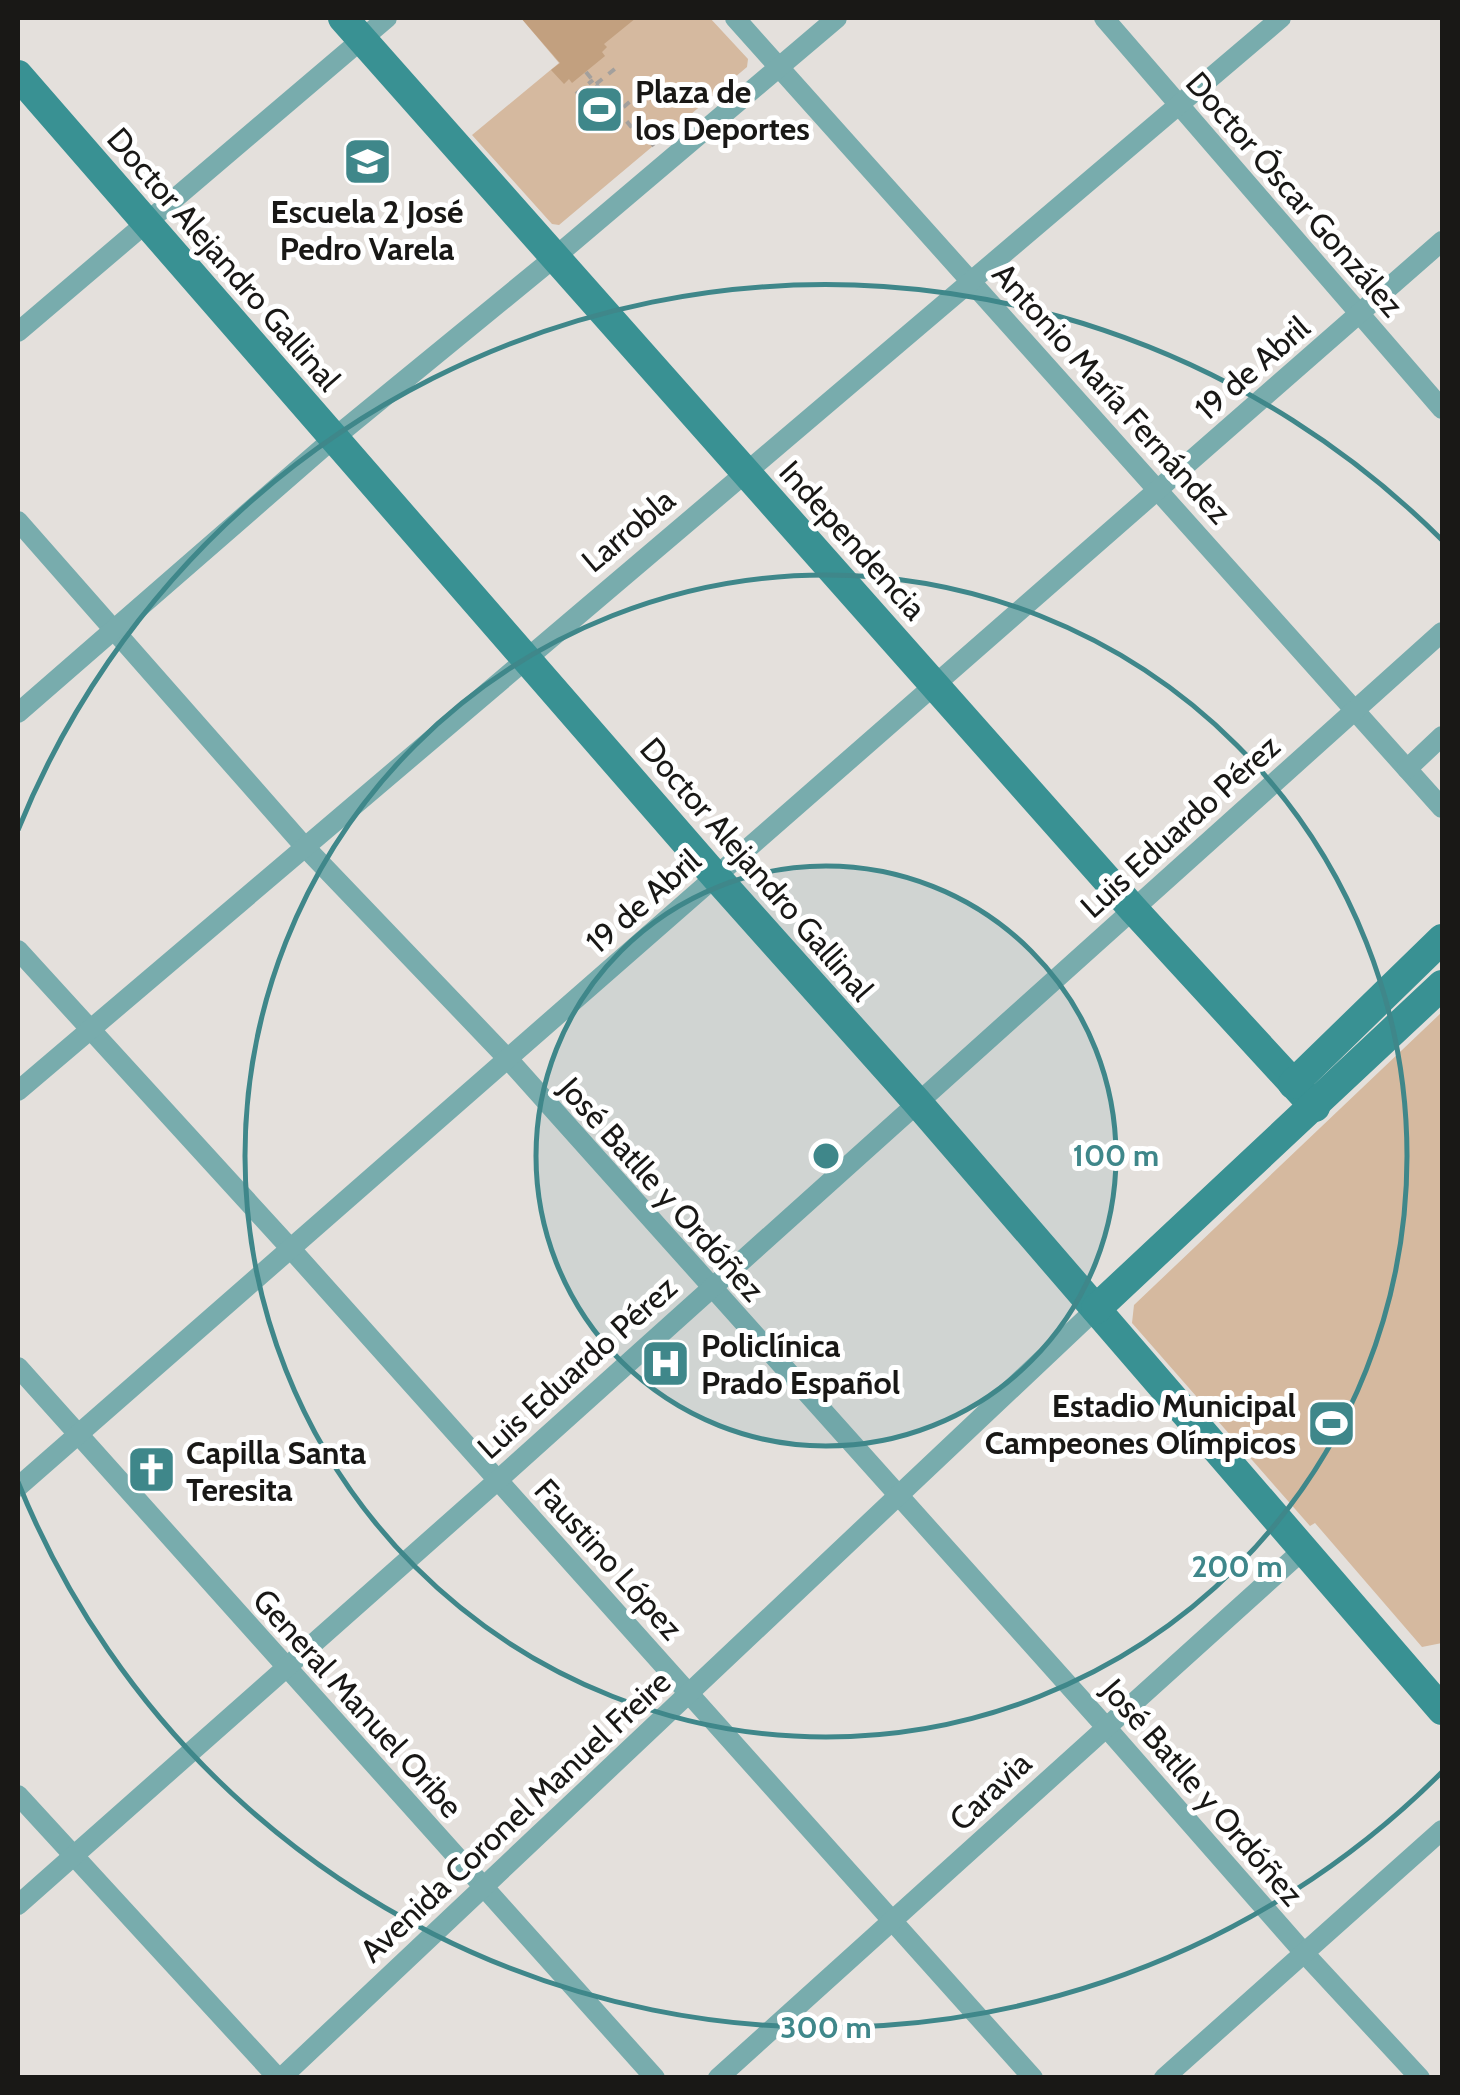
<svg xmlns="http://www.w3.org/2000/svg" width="1460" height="2095" font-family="Cabin,sans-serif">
  <rect width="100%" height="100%" fill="#e4e0dc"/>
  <g fill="#d5b99f">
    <polygon points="521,18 710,18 748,59 747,67 559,225 552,224 472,135 559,63"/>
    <polygon points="1442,1012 1442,1643 1422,1647 1315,1523 1310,1526 1132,1323 1134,1305"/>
  </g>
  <polygon fill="#c2a07f" points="521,18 636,18 604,44 607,47 602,52 605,56 572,83 569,79 564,84 551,70 560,63"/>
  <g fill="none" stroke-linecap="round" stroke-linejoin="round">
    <g stroke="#a3a09d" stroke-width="4" stroke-dasharray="8 8" stroke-linecap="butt">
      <polyline points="586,72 633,129 643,132 654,146"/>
      <polyline points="596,84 616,68"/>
      <polyline points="576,94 593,80"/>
      <polyline points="599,128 646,88"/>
    </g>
    <g stroke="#78acad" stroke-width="20">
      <polyline points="735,18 1442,808"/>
      <polyline points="1104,18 1442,409"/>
      <polyline points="18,332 387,18"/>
      <polyline points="18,521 304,846 508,1059 1105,1726 1305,1954 1420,2078"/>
      <polyline points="18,713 334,438 555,257 837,18"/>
      <polyline points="1407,769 1442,736"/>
      <polyline points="18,950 291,1249 1033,2078"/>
      <polyline points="18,1091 1281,18"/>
      <polyline points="18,1367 655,2078"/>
      <polyline points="18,1487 1442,241"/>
      <polyline points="18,1795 278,2078"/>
      <polyline points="18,1905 498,1480 1442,632"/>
      <polyline points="281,2078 1096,1309"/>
      <polyline points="718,2078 1303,1550"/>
      <polyline points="1164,2078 1442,1830"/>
    </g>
    <g stroke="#399193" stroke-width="30">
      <polyline points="343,18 1133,909 1315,1107"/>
      <polyline points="18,75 716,877 917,1102 1442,1710"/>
      <polyline points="1293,1084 1442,939"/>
      <polyline points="1096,1309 1442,985"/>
    </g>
  </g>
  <circle cx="826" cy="1156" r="290" fill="#3f878a" fill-opacity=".12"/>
  <g fill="none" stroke="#3f878a" stroke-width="5">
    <circle cx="826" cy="1156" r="290"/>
    <circle cx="826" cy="1156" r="581"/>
    <path d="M1442 1772A871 871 0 0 1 18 1482M18 830A871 871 0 0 1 1442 540"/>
  </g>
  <defs>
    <symbol id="stadium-square" viewBox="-11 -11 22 22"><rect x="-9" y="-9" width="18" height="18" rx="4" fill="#3f878a" stroke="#fff"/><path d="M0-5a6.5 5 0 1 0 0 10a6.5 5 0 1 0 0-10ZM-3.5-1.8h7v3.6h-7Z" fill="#fff"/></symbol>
    <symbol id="school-square" viewBox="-11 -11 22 22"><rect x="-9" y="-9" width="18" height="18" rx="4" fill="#3f878a" stroke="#fff"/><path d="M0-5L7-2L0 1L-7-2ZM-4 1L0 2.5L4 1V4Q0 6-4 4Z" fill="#fff"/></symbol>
    <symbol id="hospital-square" viewBox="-11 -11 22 22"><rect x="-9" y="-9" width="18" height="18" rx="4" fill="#3f878a" stroke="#fff"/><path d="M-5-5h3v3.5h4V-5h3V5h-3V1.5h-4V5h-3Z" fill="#fff"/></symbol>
    <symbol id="church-square" viewBox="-11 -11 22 22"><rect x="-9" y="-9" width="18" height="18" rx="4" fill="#3f878a" stroke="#fff"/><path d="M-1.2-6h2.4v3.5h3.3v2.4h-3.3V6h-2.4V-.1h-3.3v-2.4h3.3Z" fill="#fff"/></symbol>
  </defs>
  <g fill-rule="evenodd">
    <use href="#stadium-square" x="572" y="82" width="55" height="55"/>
    <use href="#school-square" x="340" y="134" width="55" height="55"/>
    <use href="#hospital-square" x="638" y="1336" width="55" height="55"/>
    <use href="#stadium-square" x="1304" y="1396" width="55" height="55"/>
    <use href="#church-square" x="124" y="1442" width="55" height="55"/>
  </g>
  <g text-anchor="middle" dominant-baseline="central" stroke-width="10" stroke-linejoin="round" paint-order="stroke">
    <g font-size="32" font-weight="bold" fill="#191816" stroke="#fff" text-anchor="start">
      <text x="635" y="91">Plaza de<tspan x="635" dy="37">los Deportes</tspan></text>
      <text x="367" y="211" text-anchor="middle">Escuela 2 José<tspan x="367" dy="37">Pedro Varela</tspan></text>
      <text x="701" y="1345">Policlínica<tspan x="701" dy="37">Prado Español</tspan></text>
      <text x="1296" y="1405" text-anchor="end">Estadio Municipal<tspan x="1296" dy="37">Campeones Olímpicos</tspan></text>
      <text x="186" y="1452">Capilla Santa<tspan x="186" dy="37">Teresita</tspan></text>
    </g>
    <g font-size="32" fill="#191816" stroke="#fff">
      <text transform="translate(1295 194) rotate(49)">Doctor Óscar González</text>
      <text transform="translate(224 259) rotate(49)">Doctor Alejandro Gallinal</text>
      <text transform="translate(1252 368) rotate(-41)">19 de Abril</text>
      <text transform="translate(1112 393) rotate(48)">Antonio María Fernández</text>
      <text transform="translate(628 530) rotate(-40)">Larrobla</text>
      <text transform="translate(853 540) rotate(48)">Independencia</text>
      <text transform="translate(1180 826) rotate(-42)">Luis Eduardo Pérez</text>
      <text transform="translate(757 869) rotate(49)">Doctor Alejandro Gallinal</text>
      <text transform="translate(643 901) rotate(-41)">19 de Abril</text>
      <text transform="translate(662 1189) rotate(48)">José Batlle y Ordóñez</text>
      <text transform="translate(577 1367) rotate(-42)">Luis Eduardo Pérez</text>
      <text transform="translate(609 1559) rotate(48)">Faustino López</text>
      <text transform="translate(358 1703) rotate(48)">General Manuel Oribe</text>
      <text transform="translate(990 1791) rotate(-43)">Caravia</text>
      <text transform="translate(1203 1792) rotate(49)">José Batlle y Ordóñez</text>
      <text transform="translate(515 1816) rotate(-43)">Avenida Coronel Manuel Freire</text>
    </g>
  </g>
  <circle cx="826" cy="1156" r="15" fill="#3f878a" stroke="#fff" stroke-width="5"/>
  <g font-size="30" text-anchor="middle" font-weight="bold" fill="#3f878a" stroke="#fff" stroke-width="10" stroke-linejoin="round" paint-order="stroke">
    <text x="1116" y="1166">100 m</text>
    <text x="1237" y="1577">200 m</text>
    <text x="826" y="2038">300 m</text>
  </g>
  <rect width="1460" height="2095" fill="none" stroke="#191816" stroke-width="40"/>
</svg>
